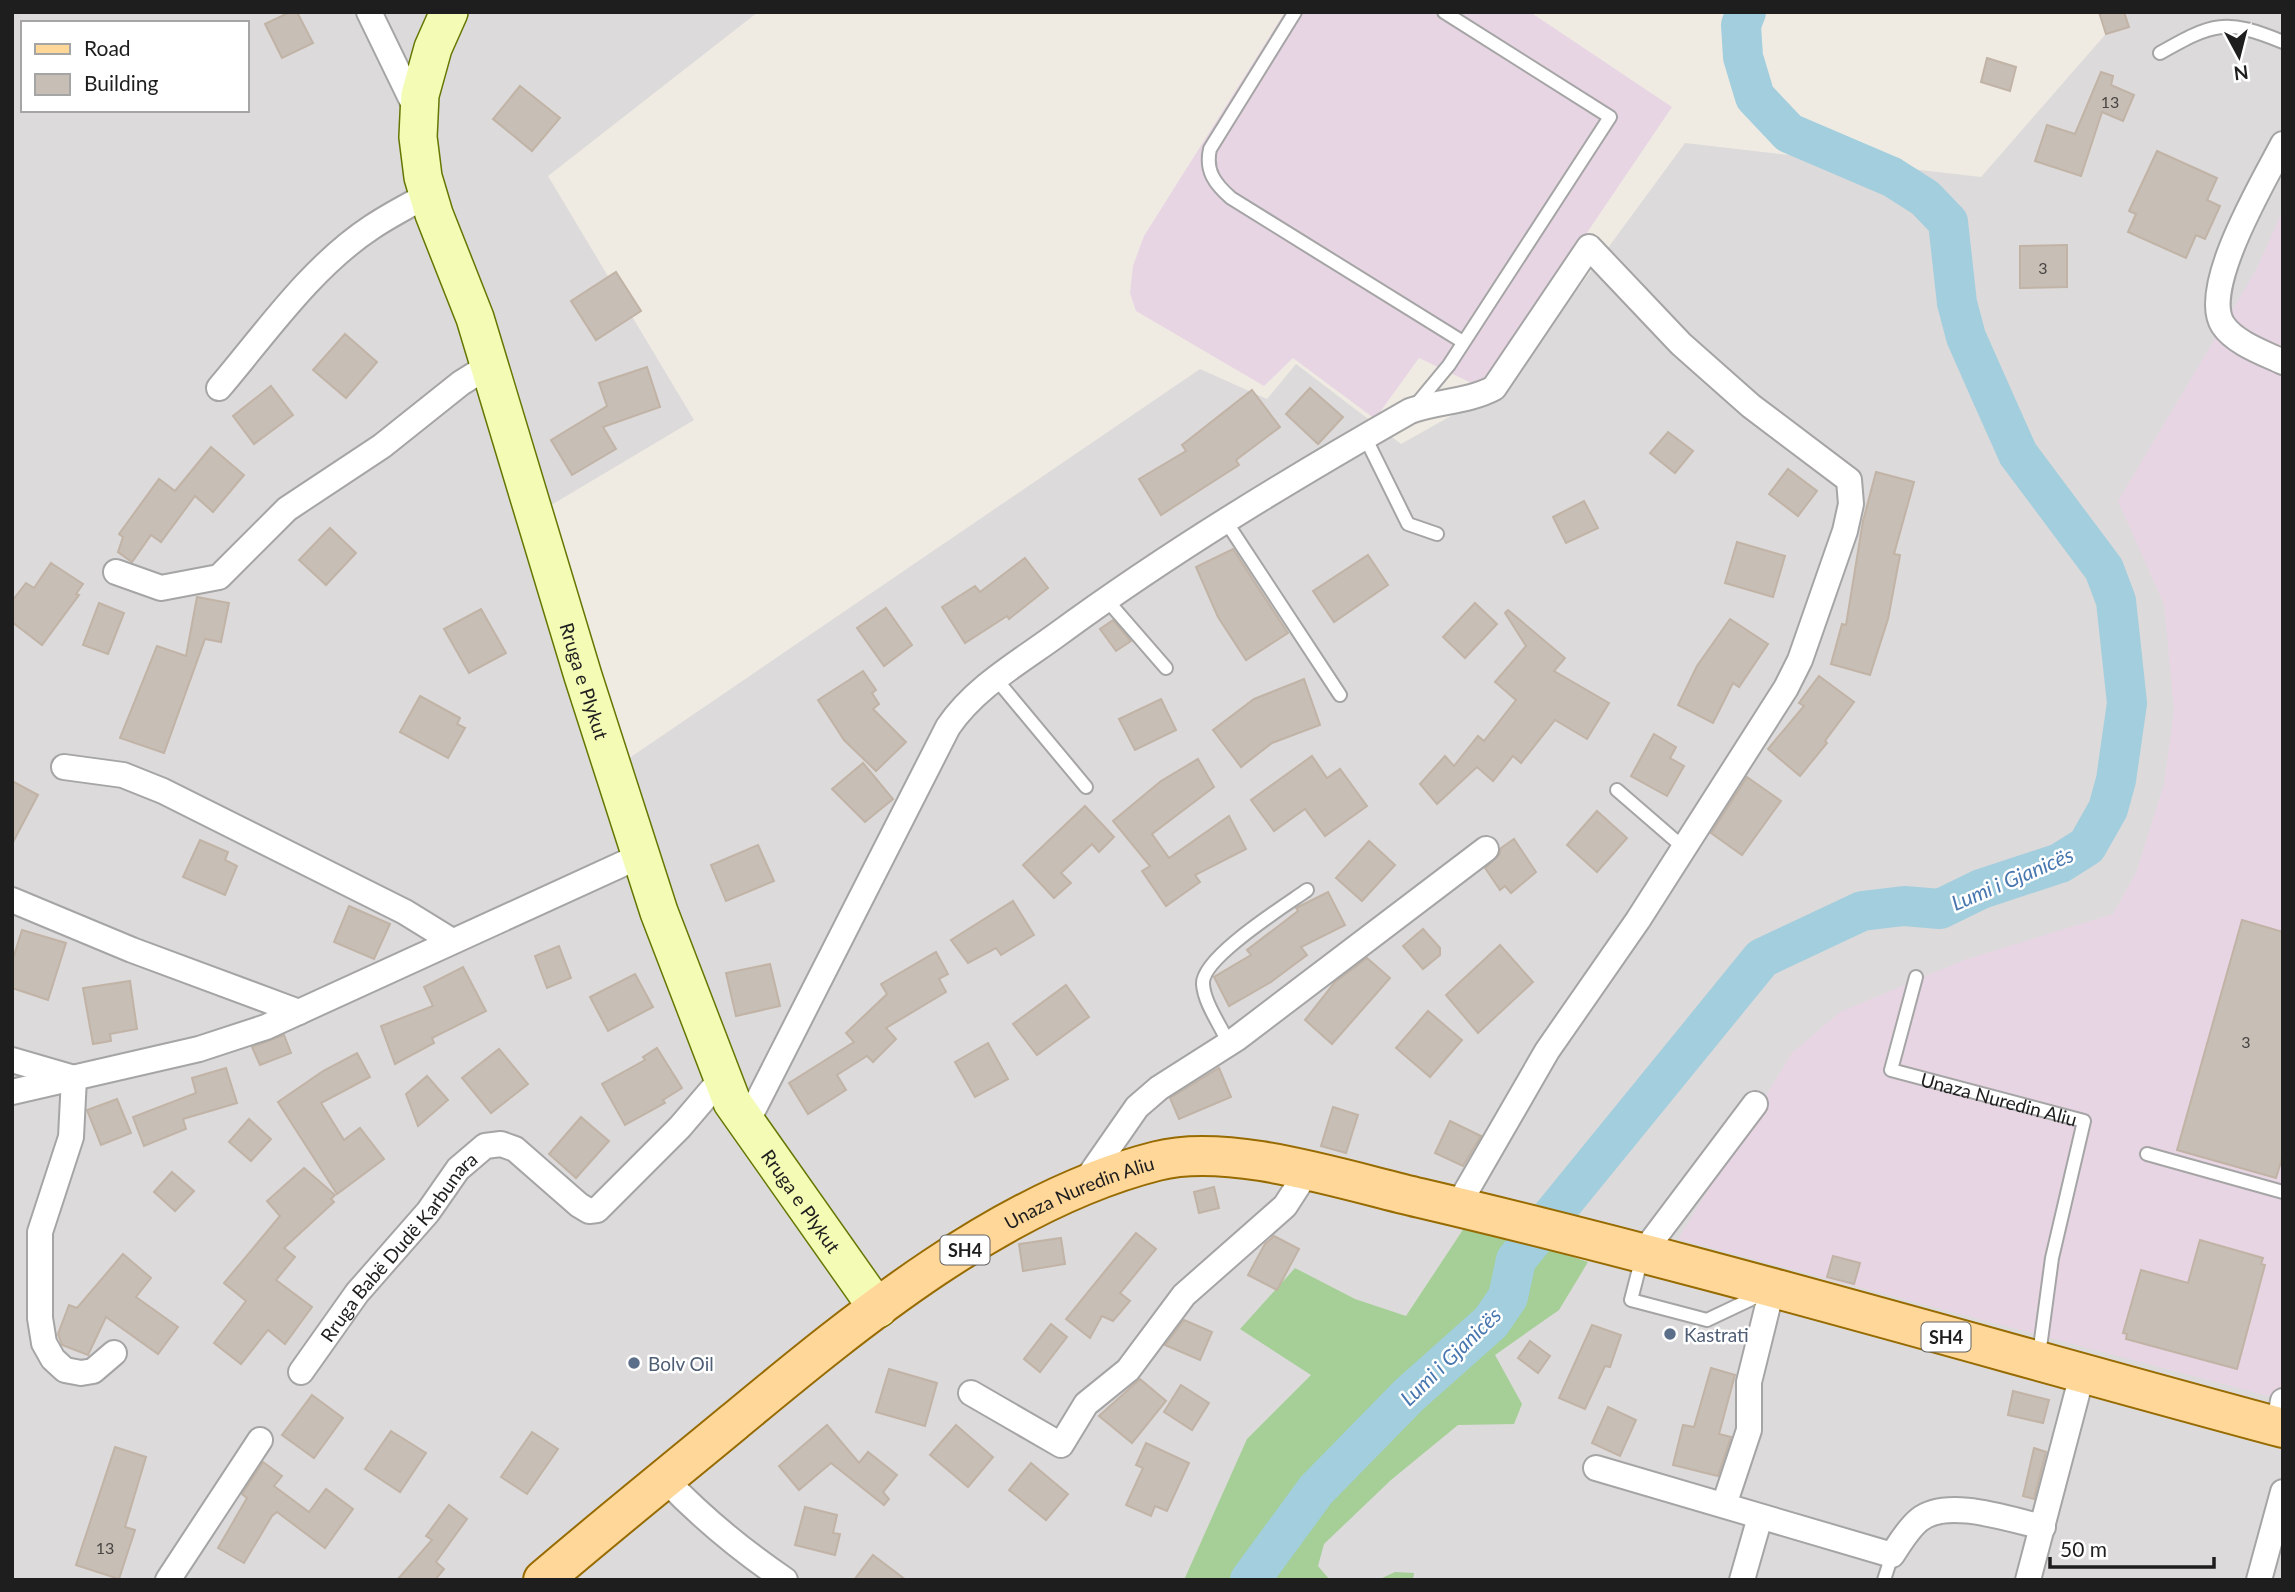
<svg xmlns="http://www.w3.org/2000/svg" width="2295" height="1592" font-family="Lato,sans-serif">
  <rect width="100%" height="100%" fill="#efebe3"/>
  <path fill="#dcdada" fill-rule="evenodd" d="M12,12H758L548,176L694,420L521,523L603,776L1200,369L1267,399L1296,364L1401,444L1508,384L1685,143L1981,177L2125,12H2283V1580H12ZM23,23H247V110H23Z"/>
  <g fill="#e8d5e4">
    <polygon points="1285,12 1530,12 1672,107 1482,388 1419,358 1375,419 1293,358 1264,386 1136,311 1130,293 1133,266 1144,236"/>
    <polygon points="2283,210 2283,1400 1678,1239 1792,1053 1840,1012 1964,960 2113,914 2136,873 2164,784 2174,710 2164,604 2118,501 2256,270"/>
  </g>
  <g fill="#a5cf97">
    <polygon points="1468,1222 1588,1262 1559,1310 1495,1355 1522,1404 1514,1424 1458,1425 1391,1480 1324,1544 1318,1566 1330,1580 1184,1580 1247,1439 1311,1375 1240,1329 1295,1268 1355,1299 1406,1316"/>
    <polygon points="1395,1572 1414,1573 1413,1580 1378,1580"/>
  </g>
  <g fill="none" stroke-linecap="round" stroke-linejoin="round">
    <polyline stroke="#a2cede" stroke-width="40" points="1250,1580 1316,1490 1409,1395 1491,1322 1508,1297 1516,1260 1762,958 1862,911 1904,906 1940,909 1981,889 2060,863 2087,846 2108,809 2116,780 2127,703 2116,601 2104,569 2018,454 1989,389 1966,337 1957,303 1948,222 1925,198 1892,177 1789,133 1755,97 1743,57 1741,25 1746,12"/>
  </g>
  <g fill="#c7beb6" stroke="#c1b3a5" stroke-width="2">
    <polygon points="290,12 297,12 313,43 282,58 265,24"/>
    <polygon points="2099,12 2124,12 2129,27 2106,34"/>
    <polygon points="1987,58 2016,67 2010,91 1981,82"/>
    <polygon points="2101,72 2113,76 2111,85 2134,95 2123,121 2102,112 2081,176 2035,161 2047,125 2075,134"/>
    <polygon points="520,86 560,118 532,151 493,119"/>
    <polygon points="2157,151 2217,178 2207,200 2220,206 2205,239 2196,235 2186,258 2128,232 2136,214 2129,211"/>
    <polygon points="2067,245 2067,287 2020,288 2020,246"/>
    <polygon points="616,272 641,311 596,340 571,301"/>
    <polygon points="345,334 377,362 346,398 313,370"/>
    <polygon points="647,367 660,407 603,427 616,449 572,475 551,440 607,406 599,383"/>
    <polygon points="271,386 293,415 254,444 233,416"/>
    <polygon points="1310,388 1343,417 1318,444 1286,414"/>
    <polygon points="1252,390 1280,427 1236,460 1239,465 1161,515 1139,479 1186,451 1182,445"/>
    <polygon points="1668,432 1693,451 1675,473 1650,453"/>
    <polygon points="211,447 244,475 213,512 195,496 161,542 151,535 132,562 118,552 123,537 119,534 159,479 175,491"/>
    <polygon points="1788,469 1817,491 1798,516 1769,494"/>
    <polygon points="1876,472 1914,482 1894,554 1900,555 1888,619 1870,675 1831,664 1842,624 1846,625 1863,521"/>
    <polygon points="1584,501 1598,528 1566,543 1553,517"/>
    <polygon points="330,528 356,553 326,585 299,560"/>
    <polygon points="1737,542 1785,556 1773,597 1725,583"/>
    <polygon points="1233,549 1288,633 1246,660 1218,617 1196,567"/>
    <polygon points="1368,555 1388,585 1334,622 1313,591"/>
    <polygon points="1025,558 1048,588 1009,619 1007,616 965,643 942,607 975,586 980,592"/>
    <polygon points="51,563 83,584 76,594 79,595 42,645 12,622 12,601 26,583 34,588"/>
    <polygon points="197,597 229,603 221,642 205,639 164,753 120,738 157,646 186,656"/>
    <polygon points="99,603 124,613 108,654 83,645"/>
    <polygon points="1475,603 1497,624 1465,658 1443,637"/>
    <polygon points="886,608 912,645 884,666 857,628"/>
    <polygon points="481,609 506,653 469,673 444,629"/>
    <polygon points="1508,610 1565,658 1554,671 1609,703 1587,739 1555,720 1521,763 1513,756 1493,781 1477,767 1437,804 1420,784 1445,756 1454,766 1478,736 1484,741 1516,700 1495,682 1526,646 1505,613"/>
    <polygon points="1730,619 1768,644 1739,687 1733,683 1713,723 1678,705 1697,666"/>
    <polygon points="1113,620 1131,641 1116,651 1100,629"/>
    <polygon points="863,671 876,690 872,693 879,704 873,709 906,742 876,771 844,740 818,700"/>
    <polygon points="1819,676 1854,702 1825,741 1827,743 1800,776 1768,749 1804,706 1799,703"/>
    <polygon points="1304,679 1320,725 1272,743 1241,767 1213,730 1254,699"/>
    <polygon points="420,696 460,718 457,724 465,728 448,758 400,732"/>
    <polygon points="1161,699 1176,730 1135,750 1119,719"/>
    <polygon points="1654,734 1676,747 1670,758 1684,766 1667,796 1631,776"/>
    <polygon points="1312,756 1327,778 1340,769 1367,806 1325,836 1305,809 1274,831 1251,800"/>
    <polygon points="1198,759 1214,787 1152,834 1169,858 1229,816 1246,849 1195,875 1200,882 1166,906 1142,871 1150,866 1113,821 1161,781"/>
    <polygon points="863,763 893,799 865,822 832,789"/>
    <polygon points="1747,777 1781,801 1742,855 1711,833"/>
    <polygon points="12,781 38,795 12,844"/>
    <polygon points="1085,806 1114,837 1099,852 1092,844 1061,873 1071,883 1054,898 1023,865"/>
    <polygon points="1597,811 1627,838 1597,872 1567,845"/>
    <polygon points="1514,839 1536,872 1511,893 1505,886 1500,890 1485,868 1499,855 1501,848"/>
    <polygon points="200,840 228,852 225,860 237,866 225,895 183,877"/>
    <polygon points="1369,841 1395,865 1362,901 1336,878"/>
    <polygon points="758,845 774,881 726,901 711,865"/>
    <polygon points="1328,892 1345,925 1301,947 1307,955 1271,982 1229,1006 1214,977 1251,955 1247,950 1298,911 1296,908"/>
    <polygon points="1013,901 1034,935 1001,955 996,948 968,963 951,940"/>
    <polygon points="349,906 390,924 374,959 334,942"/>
    <polygon points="2242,920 2283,932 2283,1155 2276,1178 2177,1150"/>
    <polygon points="1423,929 1440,948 1440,955 1423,969 1403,946"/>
    <polygon points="22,930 66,943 48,1000 12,988 12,962"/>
    <polygon points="1500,945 1533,982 1478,1033 1446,995"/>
    <polygon points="559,946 571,978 547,988 535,956"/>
    <polygon points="936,952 948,974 939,979 946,992 886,1028 896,1039 873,1062 867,1056 837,1075 846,1090 808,1114 789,1083 854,1042 846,1033 887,994 881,984"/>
    <polygon points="1367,958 1390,978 1332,1044 1305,1020 1335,982"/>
    <polygon points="770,964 780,1006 736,1016 726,973"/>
    <polygon points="463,967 486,1011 432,1038 434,1043 395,1064 381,1026 433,1006 424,987"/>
    <polygon points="635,974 653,1007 608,1031 590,997"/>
    <polygon points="130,981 137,1029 110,1034 111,1041 93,1044 83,988"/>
    <polygon points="1066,985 1089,1017 1037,1055 1013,1024"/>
    <polygon points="1428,1011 1462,1040 1430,1077 1396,1048"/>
    <polygon points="284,1035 291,1053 260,1065 252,1047"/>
    <polygon points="988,1043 1008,1079 975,1097 955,1062"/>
    <polygon points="657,1048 682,1088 663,1100 665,1103 625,1125 602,1084 645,1060 643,1057"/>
    <polygon points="499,1049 528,1084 491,1113 462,1078"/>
    <polygon points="357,1053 370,1077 321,1103 344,1140 360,1128 384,1159 337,1194 278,1102 323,1071"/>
    <polygon points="226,1068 237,1103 183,1119 186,1129 144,1146 133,1117 196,1093 192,1078"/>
    <polygon points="1219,1068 1231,1097 1179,1119 1170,1098"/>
    <polygon points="427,1076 448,1100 418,1126 406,1094"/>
    <polygon points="117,1099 131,1133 101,1145 87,1110"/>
    <polygon points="1333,1107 1358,1115 1346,1153 1321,1146"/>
    <polygon points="581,1117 609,1141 576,1178 549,1154"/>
    <polygon points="249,1119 271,1139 251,1161 229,1142"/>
    <polygon points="1450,1121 1481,1136 1463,1166 1435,1153"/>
    <polygon points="304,1168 335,1195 331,1199 334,1202 284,1248 295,1257 276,1280 312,1307 285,1344 268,1330 241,1364 214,1343 246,1301 224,1283 280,1216 267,1201"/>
    <polygon points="172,1172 194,1191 175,1211 154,1192"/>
    <polygon points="1214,1187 1219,1208 1199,1213 1194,1192"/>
    <polygon points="1136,1233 1156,1249 1120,1293 1130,1301 1113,1321 1102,1316 1090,1338 1066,1319"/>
    <polygon points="1274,1236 1299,1249 1277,1290 1248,1275 1265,1244"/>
    <polygon points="1061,1238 1065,1264 1023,1271 1019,1244"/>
    <polygon points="2200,1240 2263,1258 2261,1264 2265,1265 2237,1369 2126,1339 2127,1334 2123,1333 2141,1270 2188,1283"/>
    <polygon points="123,1254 151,1278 136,1297 178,1327 158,1354 106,1317 88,1355 62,1345 58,1334 69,1305 77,1308"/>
    <polygon points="1833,1256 1860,1263 1854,1284 1827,1277"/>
    <polygon points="1184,1320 1212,1332 1200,1360 1165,1345"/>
    <polygon points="1051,1324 1067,1337 1040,1372 1024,1359"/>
    <polygon points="1592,1325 1621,1335 1610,1367 1605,1366 1585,1409 1559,1398"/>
    <polygon points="1530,1341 1550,1356 1538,1373 1518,1358"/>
    <polygon points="1711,1368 1735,1375 1719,1434 1731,1437 1718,1476 1673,1465 1683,1425 1694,1427"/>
    <polygon points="889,1369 937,1383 925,1426 876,1412"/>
    <polygon points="1140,1379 1166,1401 1132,1443 1099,1416"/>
    <polygon points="1181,1385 1209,1403 1192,1430 1164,1412"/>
    <polygon points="2013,1391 2049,1400 2043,1423 2008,1415"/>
    <polygon points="312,1395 343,1418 314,1458 282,1435"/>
    <polygon points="1608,1407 1636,1420 1620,1456 1592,1443"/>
    <polygon points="827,1425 859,1463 868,1452 897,1475 883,1492 889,1499 884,1505 831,1463 799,1490 779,1466"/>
    <polygon points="956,1425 993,1457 968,1487 930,1455"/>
    <polygon points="391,1431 426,1453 400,1492 365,1469"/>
    <polygon points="532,1432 558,1449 527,1494 501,1477"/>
    <polygon points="1146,1443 1189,1463 1167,1511 1155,1506 1151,1516 1126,1505 1143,1468 1136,1465"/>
    <polygon points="115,1447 146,1457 125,1527 135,1530 119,1579 76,1565"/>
    <polygon points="2034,1448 2046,1452 2034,1499 2023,1496"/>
    <polygon points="263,1462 282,1476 274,1486 309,1512 326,1489 353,1509 325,1548 277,1512 272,1516 244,1563 218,1548 247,1498 242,1494"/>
    <polygon points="1031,1463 1068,1494 1046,1520 1009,1490"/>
    <polygon points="449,1505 467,1519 436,1562 444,1569 435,1580 397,1580 432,1540 426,1536"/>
    <polygon points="805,1507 837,1515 833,1533 840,1534 835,1555 795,1545"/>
    <polygon points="873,1555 906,1580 854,1580"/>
  </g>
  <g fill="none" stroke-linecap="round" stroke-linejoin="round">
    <defs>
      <g id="lane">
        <path d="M1295,12L1210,149C1205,171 1215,184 1231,198L1463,342"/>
        <path d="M2160,53C2213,23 2225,18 2283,42"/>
        <polyline points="1415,406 1449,365 1610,117 1444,12"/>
        <polyline points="1365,437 1408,524 1437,534"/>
        <polyline points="1225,520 1340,695"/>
        <polyline points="1106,599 1166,668"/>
        <polyline points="996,679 1086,787"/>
        <polyline points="1617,790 1684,848"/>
        <path id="s1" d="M1916,977L1891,1070L2084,1121L2052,1258L2039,1355"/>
        <path d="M1229,1044C1221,1026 1204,1003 1203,984C1201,958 1286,905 1307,890"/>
        <polyline points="2147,1154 2283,1192"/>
        <polyline points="1642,1257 1631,1300 1707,1320 1762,1294"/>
        <polyline points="1884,1580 1892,1555"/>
      </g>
      <g id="street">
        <polyline points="369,12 419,115"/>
        <path d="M2283,144C2265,179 2199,289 2223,325C2235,343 2264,353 2283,362"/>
        <path d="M219,388C265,334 311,267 372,227C390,215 409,205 428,195"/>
        <polyline points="116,572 161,588 219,577 287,509 382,446 461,383 490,365"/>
        <polyline points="64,767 123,775 163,791 405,912 452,941"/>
        <polyline points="12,900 132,950 299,1012"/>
        <polyline points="12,1060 74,1078 71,1137 40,1232 40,1318 44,1343 53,1359 65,1370 81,1373 93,1371 114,1353"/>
        <polyline points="12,1092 199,1049 266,1027 640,856"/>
        <path d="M746,1124L948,727C975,687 1020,662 1058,634C1170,552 1289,480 1410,411C1437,401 1468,402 1494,388L1589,247L1681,344L1751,406L1849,480L1851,504L1845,531L1800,660L1786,688L1638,920L1547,1051L1457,1207"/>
        <polyline points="1082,1186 1137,1107 1159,1088 1236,1039 1486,849"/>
        <polyline points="1642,1254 1755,1104"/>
        <path id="s2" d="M301,1372L357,1293L428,1212L458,1169L485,1146L501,1144L515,1149L579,1205L589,1211L597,1210L680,1127L721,1079"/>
        <polyline points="971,1393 1061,1445 1086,1404 1128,1370 1184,1295 1285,1206 1307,1172"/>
        <polyline points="2278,1427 2283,1401"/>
        <path d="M1596,1468L1892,1555C1900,1543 1908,1529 1919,1520C1947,1497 2011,1520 2043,1527"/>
        <path d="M665,1479C702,1518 741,1550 785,1580"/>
        <polyline points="1724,1505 1749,1430 1749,1382 1772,1289"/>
        <polyline points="168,1580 260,1440"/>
        <polyline points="1742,1580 1760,1517"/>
        <polyline points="2028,1580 2082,1375"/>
        <polyline points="2259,1580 2283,1492"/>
      </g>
      <g id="secondary">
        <path id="s3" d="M449,12L433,48L420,95L418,137L423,177L434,214L475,318L583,676L659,912L732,1102L878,1309"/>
      </g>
      <g id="primary">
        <path id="s4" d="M543,1580C606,1526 671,1474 735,1421C856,1321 1002,1200 1157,1161C1230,1142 1346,1181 1420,1198C1710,1266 1996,1351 2283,1428"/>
      </g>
    </defs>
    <use href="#lane" stroke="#a5a5a5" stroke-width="16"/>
    <use href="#street" stroke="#a5a5a5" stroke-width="28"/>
    <use href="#secondary" stroke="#657702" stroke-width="40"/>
    <use href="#primary" stroke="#976b00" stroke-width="42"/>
    <use href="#lane" stroke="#fff" stroke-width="12"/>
    <use href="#street" stroke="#fff" stroke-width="24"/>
    <use href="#secondary" stroke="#f4fbb5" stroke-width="37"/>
    <use href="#primary" stroke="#fed799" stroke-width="38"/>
  </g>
  <g fill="#5c6f8a" stroke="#fff" stroke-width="2.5">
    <circle cx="1670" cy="1334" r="7"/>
    <circle cx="634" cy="1363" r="7"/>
  </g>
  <g text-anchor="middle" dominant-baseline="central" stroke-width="5" stroke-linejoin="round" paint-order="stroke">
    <g font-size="16" fill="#484644">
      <text x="2110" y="101">13</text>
      <text x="2043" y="267">3</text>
      <text x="2246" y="1041">3</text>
      <text x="105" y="1547">13</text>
    </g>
    <g fill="#fff" stroke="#626262" stroke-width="2">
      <rect x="940.5" y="1235.5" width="49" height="29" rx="5"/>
      <rect x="1921.5" y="1322.5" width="49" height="29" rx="5"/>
    </g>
    <g font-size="18" font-weight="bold" fill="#1e1e1e">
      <text x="965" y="1250">SH4</text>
      <text x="1946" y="1337">SH4</text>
    </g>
    <g font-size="19" fill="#1e1e1e" stroke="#fff">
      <text stroke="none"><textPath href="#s3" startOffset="700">Rruga e Plykut</textPath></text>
      <text stroke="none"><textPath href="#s1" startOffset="208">Unaza Nuredin Aliu</textPath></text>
      <text stroke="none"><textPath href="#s4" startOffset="665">Unaza Nuredin Aliu</textPath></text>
      <text stroke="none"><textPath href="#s3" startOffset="1267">Rruga e Plykut</textPath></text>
      <text stroke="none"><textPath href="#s2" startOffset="159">Rruga Babë Dudë Karbunara</textPath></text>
    </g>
    <g font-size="19" fill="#4e5e75" stroke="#fff" text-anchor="start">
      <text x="1684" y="1334">Kastrati</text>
      <text x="648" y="1363">Bolv Oil</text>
    </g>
    <g font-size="21" font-style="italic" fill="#4877af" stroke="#fff">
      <text transform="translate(2012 878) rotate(-23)">Lumi i Gjanicës</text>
      <text transform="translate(1450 1356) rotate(-44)">Lumi i Gjanicës</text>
    </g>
  </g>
  <rect width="2295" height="1592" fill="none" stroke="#1e1e1e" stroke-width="28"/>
  <rect x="21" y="21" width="228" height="91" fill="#ffffff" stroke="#a5a5a5" stroke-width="2"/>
  <rect x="35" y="44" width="35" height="10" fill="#fed799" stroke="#a5a5a5" stroke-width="2"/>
  <text x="84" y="56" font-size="21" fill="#1e1e1e">Road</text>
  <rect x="35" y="74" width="35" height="21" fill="#c7beb6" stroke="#a5a5a5" stroke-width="2"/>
  <text x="84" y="91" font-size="21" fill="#1e1e1e">Building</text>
  <g transform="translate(2239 56) rotate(173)" stroke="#ffffff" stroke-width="5" paint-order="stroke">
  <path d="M0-5L12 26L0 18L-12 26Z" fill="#1e1e1e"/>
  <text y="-10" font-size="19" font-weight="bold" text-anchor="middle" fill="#1e1e1e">N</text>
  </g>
  <path d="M2050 1557v10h164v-10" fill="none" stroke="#1e1e1e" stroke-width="3.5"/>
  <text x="2060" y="1557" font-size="21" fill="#1e1e1e" stroke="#ffffff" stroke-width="5" paint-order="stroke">50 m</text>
</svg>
